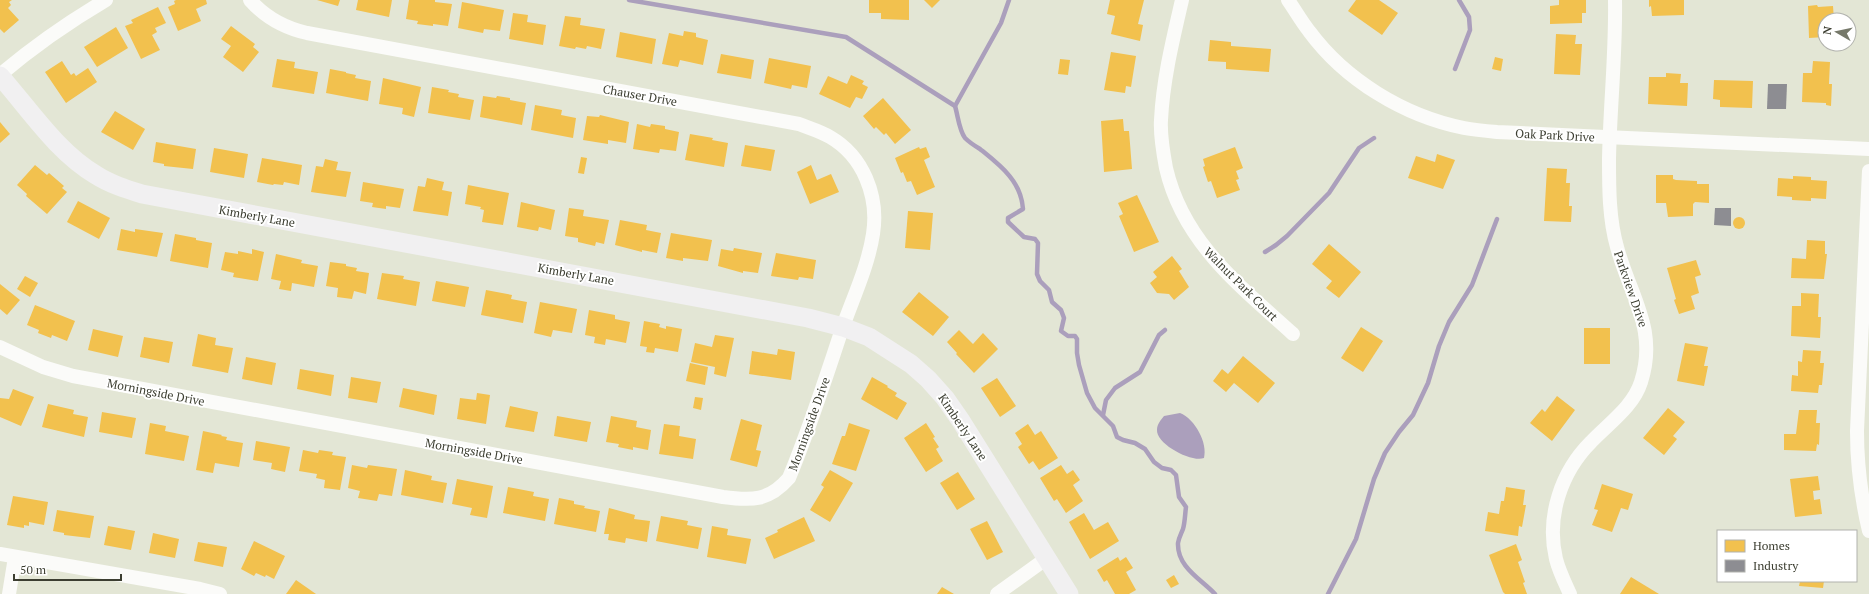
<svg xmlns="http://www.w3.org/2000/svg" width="1869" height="594" font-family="'PT Serif',serif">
  <rect width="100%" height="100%" fill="#e3e6d5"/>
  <path fill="#ab9fbc" d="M1180,413C1195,419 1208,443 1204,458C1192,463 1156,444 1157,430C1157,424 1161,420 1164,416Z"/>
  <g fill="#f2c14e">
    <polygon points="0,0 12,0 9,2 11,5 8,8 19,20 4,33 0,29"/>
    <polygon points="176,0 206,0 207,4 196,9 201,21 178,31 168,7 175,4 174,1"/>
    <polygon points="317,0 340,0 338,6"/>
    <polygon points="358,0 392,0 389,17 356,10"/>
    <polygon points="409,0 435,0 435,2 452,4 448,26 433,24 433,26 417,24 418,21 406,19"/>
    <polygon points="869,0 909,0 909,20 881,19 881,13 869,13"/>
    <polygon points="924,0 940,0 932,8"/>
    <polygon points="1110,0 1144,0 1138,24 1143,25 1140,41 1111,34 1115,16 1107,14"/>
    <polygon points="1356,0 1379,0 1398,13 1382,35 1348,11"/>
    <polygon points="1559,0 1586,0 1586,13 1582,13 1582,23 1550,24 1550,6 1559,5"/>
    <polygon points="1649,0 1684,0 1684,15 1652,16 1651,6 1649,7"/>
    <polygon points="462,2 504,10 500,31 484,29 483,33 458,28"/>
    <polygon points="1817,5 1818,7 1833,6 1834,20 1825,20 1825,37 1809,38 1808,6"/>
    <polygon points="158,7 166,23 155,28 157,32 152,35 160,50 141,59 125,26 133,23 131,20"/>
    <polygon points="513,13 528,15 527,22 546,25 543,45 509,39"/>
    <polygon points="565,16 581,18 580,25 605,29 601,49 587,46 586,49 576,47 575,49 559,46"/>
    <polygon points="231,26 255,44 253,47 259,52 243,72 223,57 231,46 221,39"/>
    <polygon points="116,27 128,48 97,67 84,47"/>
    <polygon points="684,31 696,33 696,37 708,40 703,65 680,60 678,67 662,64 669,33 683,36"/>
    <polygon points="620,32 656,39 652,64 616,57"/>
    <polygon points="1556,34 1576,35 1575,44 1582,44 1580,75 1554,74"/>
    <polygon points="1210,40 1231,42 1231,46 1271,49 1269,72 1226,69 1226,62 1208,61"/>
    <polygon points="1111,52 1136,56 1131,87 1126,86 1125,93 1104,90"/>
    <polygon points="721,54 754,60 751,79 717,73"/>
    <polygon points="1495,57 1503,59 1501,71 1492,69"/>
    <polygon points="769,58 811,66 807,88 792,85 791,89 764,83"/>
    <polygon points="277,59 295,62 294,68 318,72 314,94 272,87"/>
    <polygon points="1060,59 1070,60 1068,75 1058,74"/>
    <polygon points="62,61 71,75 74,73 76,76 88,68 97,82 66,103 45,72"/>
    <polygon points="1813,61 1830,62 1829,84 1832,84 1831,106 1826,105 1826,103 1802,102 1803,73 1812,73"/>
    <polygon points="330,69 346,72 346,73 356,75 355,78 371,81 368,101 326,93"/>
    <polygon points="1666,73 1681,74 1680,83 1688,83 1687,106 1648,104 1649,77 1666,77"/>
    <polygon points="851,75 864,81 862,84 868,87 862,99 856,97 850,108 819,94 828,76 847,84"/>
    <polygon points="383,78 421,87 414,117 402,114 403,108 379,104"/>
    <polygon points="1714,80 1753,81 1752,108 1720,107 1720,100 1713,99"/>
    <polygon points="432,87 449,90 448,92 459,94 458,97 474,100 470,120 428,113"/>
    <polygon points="483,96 496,98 497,96 510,98 510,100 526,103 522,125 480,117"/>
    <polygon points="883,98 911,130 895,144 886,133 884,135 876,127 874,129 863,116"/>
    <polygon points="535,105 562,110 561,115 576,118 573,138 531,130"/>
    <polygon points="115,111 145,129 133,150 101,132"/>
    <polygon points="600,115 629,122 626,143 608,140 608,144 583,140 587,116 599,117"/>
    <polygon points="1123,119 1124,131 1129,131 1132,169 1104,172 1101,121"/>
    <polygon points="0,122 10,134 0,143"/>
    <polygon points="637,124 650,127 651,124 665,126 665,129 679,132 676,151 660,149 659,153 633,149"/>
    <polygon points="690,134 713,138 712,140 728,143 724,167 685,160"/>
    <polygon points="156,142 196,149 193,169 164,166 164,164 153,162"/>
    <polygon points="745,145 775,150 771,171 741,166"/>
    <polygon points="919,147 920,149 926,147 930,157 924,160 935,187 917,195 911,181 907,182 903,172 901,173 895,158"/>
    <polygon points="1235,147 1243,168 1236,171 1239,179 1236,180 1240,190 1217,198 1211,181 1208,182 1203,167 1205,166 1203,159"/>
    <polygon points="214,148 248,154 244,178 210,172"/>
    <polygon points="1437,154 1455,160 1443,189 1408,178 1416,156 1435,162"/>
    <polygon points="581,157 587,158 584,174 578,173"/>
    <polygon points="262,158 302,165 299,185 284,182 283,185 274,184 273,185 257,182"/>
    <polygon points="325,159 338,162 336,170 351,172 346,197 311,192 316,166 323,167"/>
    <polygon points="35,165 47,175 49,173 64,186 62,188 67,192 47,214 26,196 27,194 17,185"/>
    <polygon points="811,165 817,180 831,174 839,192 810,204 797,172"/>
    <polygon points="1547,168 1567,169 1566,183 1570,183 1569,206 1572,206 1571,222 1544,221"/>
    <polygon points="1656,175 1673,175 1673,179 1676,180 1697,181 1697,184 1709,184 1709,203 1695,202 1693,204 1693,216 1668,217 1666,203 1656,203"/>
    <polygon points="1793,176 1811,177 1811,180 1827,181 1826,199 1811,198 1811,201 1792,200 1792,197 1777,196 1778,178 1793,179"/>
    <polygon points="427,178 444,182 442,190 452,192 448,216 413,211 418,186 425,187"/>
    <polygon points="363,182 404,189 400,208 386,206 386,209 372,207 373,203 360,201"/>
    <polygon points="468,185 509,193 503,225 482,222 484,210 480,209 481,207 465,204"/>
    <polygon points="1137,195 1159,242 1134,252 1119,216 1123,214 1118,203"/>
    <polygon points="78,201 110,218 99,239 67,222"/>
    <polygon points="521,202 555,210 551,230 539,227 538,231 517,227"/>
    <polygon points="569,208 584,210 583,216 609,220 604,244 596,242 595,246 578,242 578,238 565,236"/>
    <polygon points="908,211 933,213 930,250 905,248"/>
    <circle cx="1739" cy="223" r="6"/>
    <polygon points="620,220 647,225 646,230 661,233 657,253 642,250 642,252 615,245"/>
    <polygon points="121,229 135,232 135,229 163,233 157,257 117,250"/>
    <polygon points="671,233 712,240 708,261 683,258 683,261 666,258"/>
    <polygon points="175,234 196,238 196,240 212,243 208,268 170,261"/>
    <polygon points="1807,240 1825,241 1825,254 1827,254 1824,279 1791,278 1792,258 1806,259"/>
    <polygon points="1329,244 1361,272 1339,298 1326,288 1332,281 1312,264"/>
    <polygon points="734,248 762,253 758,273 743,271 743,273 718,266 721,249 733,251"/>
    <polygon points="252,249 264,252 258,281 233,277 234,273 221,270 225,252 238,254 238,251 252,254"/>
    <polygon points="776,253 816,260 813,279 799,277 798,280 771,276"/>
    <polygon points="276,254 302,260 301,263 318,266 314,287 292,283 291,291 279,289 281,281 271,279"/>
    <polygon points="1172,256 1182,269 1179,271 1189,287 1174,300 1169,294 1157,293 1150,283 1157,277 1153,272"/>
    <polygon points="1696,260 1701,275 1695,277 1699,293 1691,296 1695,309 1679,314 1674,300 1676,299 1667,268"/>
    <polygon points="330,262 346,264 346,266 357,268 356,271 369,273 366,294 354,291 352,299 337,297 338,288 326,286"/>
    <polygon points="382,273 404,276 403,279 420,282 416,306 377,299"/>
    <polygon points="25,276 38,283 30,297 17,289"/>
    <polygon points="436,281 469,287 465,307 432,301"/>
    <polygon points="0,284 20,300 7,315 0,309"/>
    <polygon points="486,290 512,295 511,299 527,302 523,323 481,315"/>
    <polygon points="919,292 949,317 933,336 902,312"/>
    <polygon points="1801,293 1819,294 1818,317 1821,317 1820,338 1791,336 1792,306 1801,306"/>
    <polygon points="540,302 577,309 572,333 553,330 551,337 534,333"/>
    <polygon points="35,305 75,321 67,341 52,335 51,338 38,333 39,330 27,325"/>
    <polygon points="589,310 615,315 615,319 630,322 626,343 606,339 605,345 594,343 595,337 585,335"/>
    <polygon points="644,321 660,324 659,327 666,329 666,326 682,329 678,352 655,348 654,353 646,352 647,347 640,346"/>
    <polygon points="1361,327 1383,341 1363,372 1341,358"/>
    <rect x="1584" y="328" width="26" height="36"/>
    <polygon points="93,329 123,336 118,357 88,350"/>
    <polygon points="959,330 973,344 983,333 998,349 974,373 956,354 957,353 947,342"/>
    <polygon points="198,334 216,338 215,345 233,348 228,373 192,366"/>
    <polygon points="715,335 734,338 726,377 714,374 715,367 691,362 695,343 712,347"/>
    <polygon points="144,337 173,342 169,363 140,357"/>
    <polygon points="1685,343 1708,347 1704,366 1708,366 1704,386 1677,381"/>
    <polygon points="778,349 795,352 791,380 749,374 752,351 777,355"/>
    <polygon points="1803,350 1821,351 1820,363 1824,363 1822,385 1819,385 1818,393 1791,391 1792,375 1798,376 1798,361 1802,362"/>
    <polygon points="1243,356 1275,383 1258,403 1234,383 1226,392 1213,381 1222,369 1228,374"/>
    <polygon points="246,357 276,363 272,385 242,379"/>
    <polygon points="690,363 708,367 705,385 686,381"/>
    <polygon points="300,369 334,375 331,396 297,389"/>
    <polygon points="351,377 381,382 377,403 348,398"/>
    <polygon points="872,377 888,386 887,387 897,393 895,396 907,403 897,420 861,399"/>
    <polygon points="997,378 1016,406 1000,417 981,388"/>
    <polygon points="403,388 437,395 434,415 399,407"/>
    <polygon points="13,389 34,397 21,426 0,417 0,398 9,399"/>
    <polygon points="477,393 490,395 486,424 457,419 460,398 476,400"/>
    <polygon points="1557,396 1575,410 1552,441 1530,423 1542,409 1545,412"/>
    <polygon points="695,397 703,398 701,410 693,408"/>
    <polygon points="48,404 74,410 73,414 88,417 84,437 42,427"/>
    <polygon points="510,406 538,412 534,432 505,427"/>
    <polygon points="1668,408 1685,422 1673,436 1677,439 1664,455 1643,438"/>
    <polygon points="1799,410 1817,410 1816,423 1820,423 1819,445 1817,444 1816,451 1784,450 1784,434 1796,434"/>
    <polygon points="102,412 136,418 132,438 99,432"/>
    <polygon points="557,416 591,422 587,442 554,436"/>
    <polygon points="611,416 637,421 636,427 651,430 648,450 633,447 633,450 618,447 619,444 606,442"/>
    <polygon points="741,419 762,425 756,450 761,451 757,467 730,460"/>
    <polygon points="150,423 166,426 165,431 189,436 184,461 145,454"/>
    <polygon points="849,423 870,430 856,471 832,464 842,436 845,436"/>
    <polygon points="926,423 935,437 933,438 939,447 936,449 943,461 926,472 904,438"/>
    <polygon points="664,424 680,426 679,436 696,439 693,459 659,454"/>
    <polygon points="1028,424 1035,435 1041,431 1058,458 1039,470 1033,461 1029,464 1018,447 1022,444 1015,433"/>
    <polygon points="203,431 222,435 221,436 227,437 226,440 243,443 239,467 215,463 213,473 196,470"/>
    <polygon points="256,441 290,447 285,472 271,469 272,463 253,460"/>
    <polygon points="303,450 318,453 319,450 333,452 332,455 346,457 340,490 324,488 325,480 316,478 317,474 299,471"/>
    <polygon points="352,465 367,468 368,465 397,469 392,496 379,494 377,501 358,498 360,491 348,488"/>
    <polygon points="1061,465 1067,474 1073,470 1080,480 1073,485 1083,501 1066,513 1057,499 1054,501 1040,478"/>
    <polygon points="405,470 432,476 431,480 447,483 443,503 401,495"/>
    <polygon points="830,470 853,483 830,522 810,510 824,487 821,485"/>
    <polygon points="958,472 975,499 957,510 940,483"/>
    <polygon points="1818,476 1820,490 1813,491 1814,500 1820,499 1822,514 1795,517 1790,479"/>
    <polygon points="457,479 493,486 487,518 470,515 472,508 452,504"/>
    <polygon points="1602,484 1633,494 1628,510 1621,508 1612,532 1592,525 1598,510 1594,509"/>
    <polygon points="508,487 534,492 533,496 549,499 545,521 503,513"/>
    <polygon points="1506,487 1525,490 1523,505 1526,505 1522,527 1519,526 1518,536 1485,531 1488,512 1499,514 1501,501 1504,501"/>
    <polygon points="13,496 48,502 44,525 29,522 29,526 24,525 24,528 7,525"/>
    <polygon points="559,498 574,501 574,504 585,506 584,508 600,511 596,532 554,524"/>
    <polygon points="609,508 635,515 634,519 650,521 647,542 626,538 625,543 608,540 609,534 604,534"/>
    <polygon points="57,510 94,516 90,538 64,535 64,533 53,531"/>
    <polygon points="1084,513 1094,530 1108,522 1119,541 1090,559 1069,522"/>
    <polygon points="661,516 688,521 687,525 702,528 698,549 656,541"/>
    <polygon points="804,517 815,541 774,559 765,538 778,532 777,530"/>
    <polygon points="987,521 1003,552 987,560 970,529"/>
    <polygon points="108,526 135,531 131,550 104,545"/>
    <polygon points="712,526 728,529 727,535 751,539 746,564 707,557"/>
    <polygon points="153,533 179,539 175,558 149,553"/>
    <polygon points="254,541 285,556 274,579 266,575 265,577 256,573 254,576 241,569"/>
    <polygon points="198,542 227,547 223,567 194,561"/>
    <polygon points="1516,544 1522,560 1518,562 1525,582 1523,583 1527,594 1505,594 1503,592 1489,555"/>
    <polygon points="1118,557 1120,561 1126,557 1133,568 1126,572 1136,590 1129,594 1115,594 1107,580 1104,582 1097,570"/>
    <polygon points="1174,575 1179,584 1171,588 1166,580"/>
    <polygon points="1631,577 1659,594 1620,594"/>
    <polygon points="296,580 316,594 286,594"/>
    <polygon points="1800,581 1824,581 1823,588 1799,586"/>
    <polygon points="942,587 954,594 937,594"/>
  </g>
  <g fill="#8d8d92">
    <polygon points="1768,84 1787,84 1786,109 1767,109"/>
    <polygon points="1715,208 1731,208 1731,226 1714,225"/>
  </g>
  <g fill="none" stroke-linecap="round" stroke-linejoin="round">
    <g stroke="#ab9fbc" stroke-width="4.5">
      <path d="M629,0L846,37L955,106C958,116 959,130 965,138C969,142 975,146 980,149C1001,166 1021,181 1023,209L1008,218V222L1024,237L1035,239L1038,243L1037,274L1040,281L1049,290L1052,302L1061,310L1064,318L1061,331L1068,336H1075L1077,339V353L1079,365L1087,393L1095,408L1113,426L1117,437L1123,440L1135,443L1145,449L1154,462L1162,468L1171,470L1176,475L1179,497L1186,507C1185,514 1185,522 1183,529C1181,534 1179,537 1178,543C1177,567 1201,579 1215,594"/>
      <polyline points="1455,69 1470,30 1469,17 1459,0"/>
      <polyline points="955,106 1001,23 1009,0"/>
      <polyline points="1265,252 1276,245 1287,236 1329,193 1359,148 1374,138"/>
      <polyline points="1103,415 1106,400 1115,388 1140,372 1159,335 1165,330"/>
      <polyline points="1328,594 1356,539 1374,479 1385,453 1399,432 1413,415 1428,383 1439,346 1449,322 1472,285 1497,219"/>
    </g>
    <g stroke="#fbfbf9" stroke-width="14">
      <path d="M1182,0C1173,39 1163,79 1161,120C1160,135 1163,152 1166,168C1183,242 1239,285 1293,334"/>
      <path d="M1288,0C1295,10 1301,21 1309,31C1345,80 1404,116 1464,128C1475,130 1486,131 1497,132L1869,149"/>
      <path d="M0,75C34,46 67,23 106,0"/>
      <path d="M1869,171L1857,431C1857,466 1861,497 1869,531"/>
      <path d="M0,347L43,367L73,376L723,497C752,501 769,501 789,478C809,430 825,381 841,332C852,300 868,267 873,234C879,196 863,156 830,137C820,131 809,128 799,124L307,33C285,28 265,17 250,0"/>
      <polyline points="0,554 200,589 220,594"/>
      <polyline points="9,594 15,557"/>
      <polyline points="997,594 1047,558"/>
      <path d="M1570,594C1565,583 1559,571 1556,559C1546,517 1561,472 1591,442C1609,423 1633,407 1641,382C1658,329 1630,296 1617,247C1609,219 1609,188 1609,159C1610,106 1616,53 1615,0"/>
    </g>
    <path stroke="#f1f0f1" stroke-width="19" d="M0,76C30,110 57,152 96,175C110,184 126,189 142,194L808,318L843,327L869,337L911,364L928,379L945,398L961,421L1069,594"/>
  </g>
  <g text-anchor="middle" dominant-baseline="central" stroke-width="4" stroke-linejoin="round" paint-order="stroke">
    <g font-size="12" fill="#3c3e31" stroke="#fff">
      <text transform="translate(640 95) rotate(10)">Chauser Drive</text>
      <text transform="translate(1555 135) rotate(3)">Oak Park Drive</text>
      <text transform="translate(257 216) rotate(10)">Kimberly Lane</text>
      <text transform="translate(576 274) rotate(10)">Kimberly Lane</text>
      <text transform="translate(1241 284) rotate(45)">Walnut Park Court</text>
      <text transform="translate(1631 289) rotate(71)">Parkview Drive</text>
      <text transform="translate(156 392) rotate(11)">Morningside Drive</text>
      <text transform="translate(809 424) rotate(-70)">Morningside Drive</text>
      <text transform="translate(963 427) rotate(56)">Kimberly Lane</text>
      <text transform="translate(474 451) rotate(10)">Morningside Drive</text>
    </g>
  </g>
  <rect x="1717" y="530" width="140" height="52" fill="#ffffff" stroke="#b1b2ad"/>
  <rect x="1725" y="540" width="20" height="12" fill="#f2c14e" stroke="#b1b2ad"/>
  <text x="1753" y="550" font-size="12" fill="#3c3e31">Homes</text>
  <rect x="1725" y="560" width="20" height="12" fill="#8d8d92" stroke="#b1b2ad"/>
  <text x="1753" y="570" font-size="12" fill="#3c3e31">Industry</text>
  <g transform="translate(1837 32) rotate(279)"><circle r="19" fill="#ffffff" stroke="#b1b2ad"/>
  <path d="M0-3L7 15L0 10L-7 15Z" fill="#76796a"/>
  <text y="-6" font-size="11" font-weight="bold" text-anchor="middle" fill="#3c3e31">N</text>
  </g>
  <path d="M14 574v6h107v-6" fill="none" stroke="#3c3e31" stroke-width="2"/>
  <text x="20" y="574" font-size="12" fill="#3c3e31" stroke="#ffffff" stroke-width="3" paint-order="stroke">50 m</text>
</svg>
